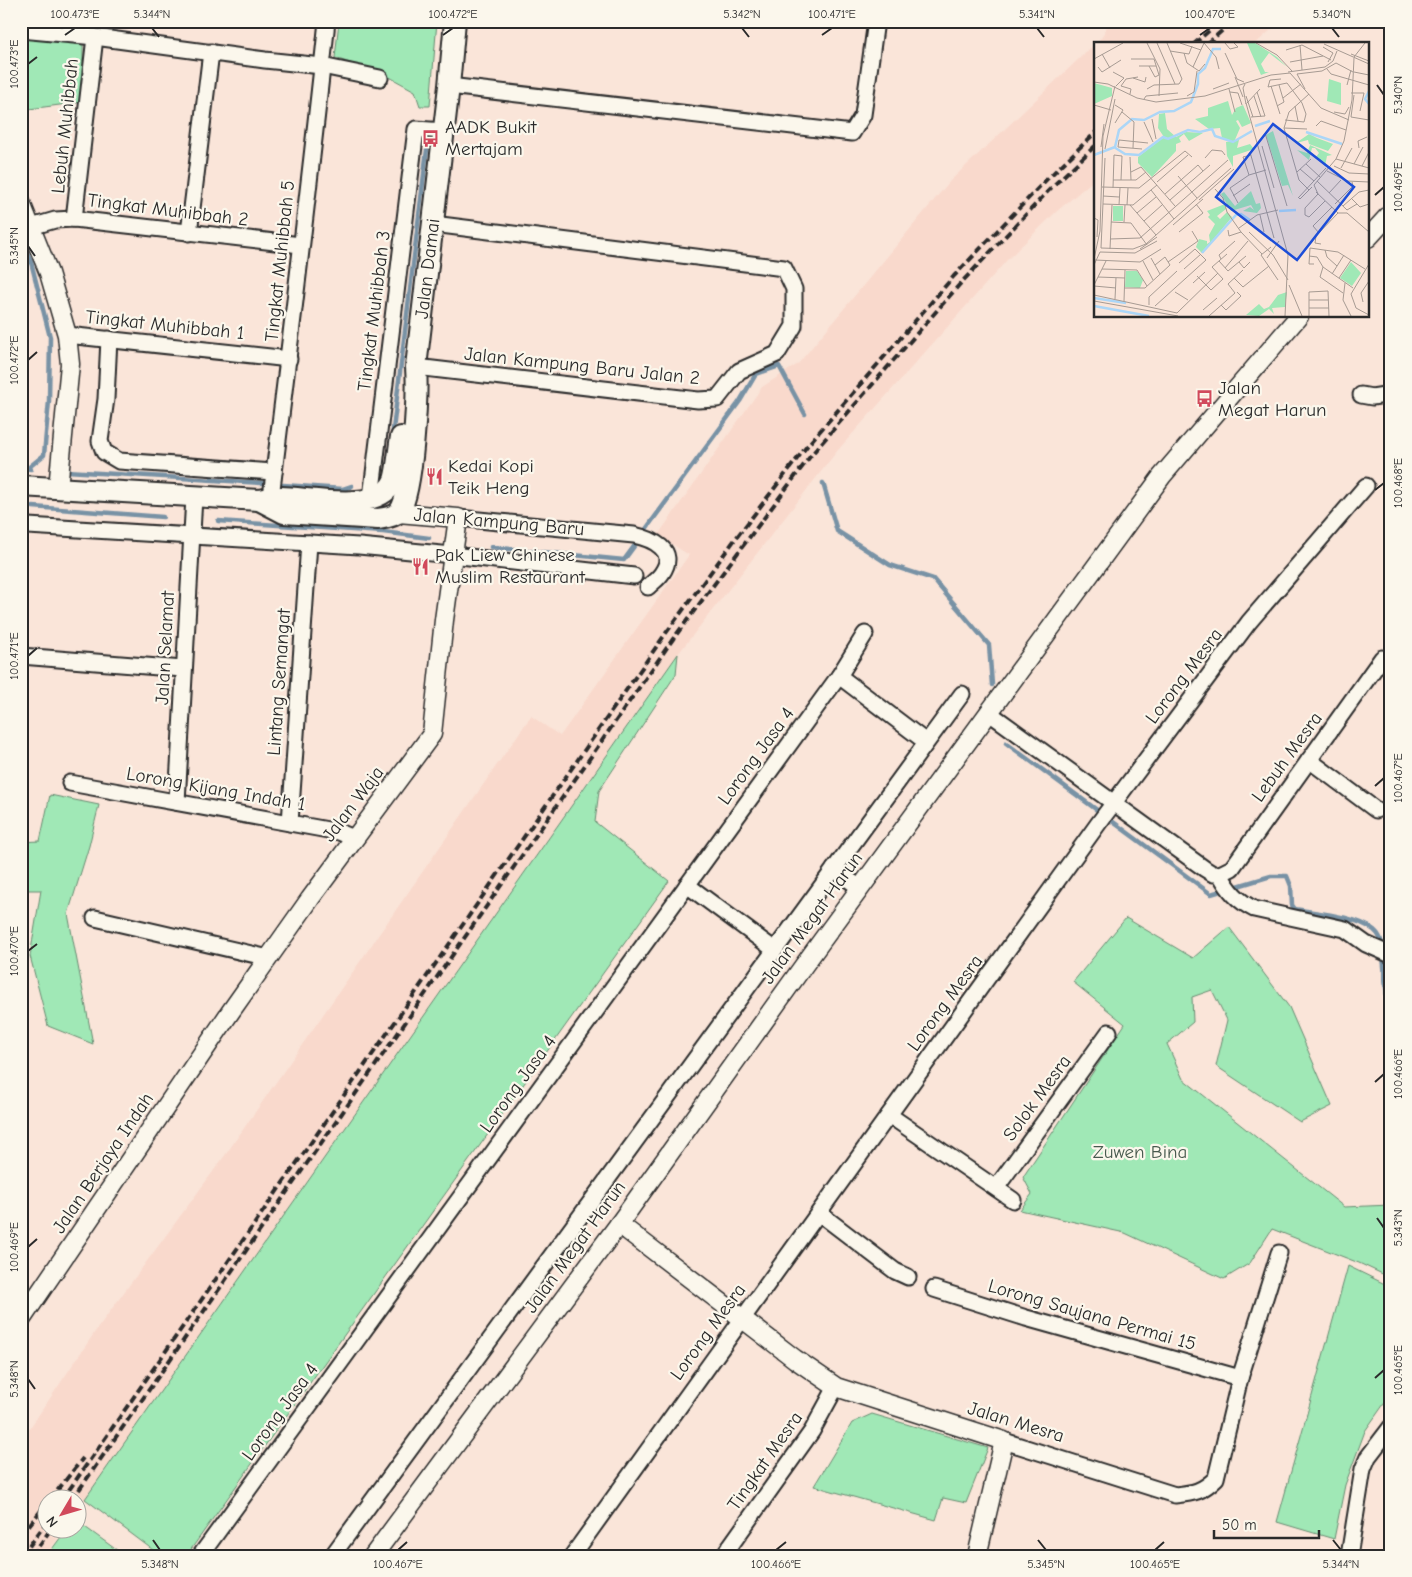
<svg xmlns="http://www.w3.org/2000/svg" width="1412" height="1577" font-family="'Comic Neue',sans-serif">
  <rect width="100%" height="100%" fill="#fae5d9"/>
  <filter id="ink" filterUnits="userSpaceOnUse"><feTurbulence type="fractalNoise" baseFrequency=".02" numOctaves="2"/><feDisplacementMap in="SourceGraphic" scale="10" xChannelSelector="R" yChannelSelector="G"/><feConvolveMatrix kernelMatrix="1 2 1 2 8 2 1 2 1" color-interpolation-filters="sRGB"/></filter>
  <g filter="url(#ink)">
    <polygon fill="#f9d9cc" points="1109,21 1281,21 1255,44 1096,44 1096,178 1056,212 1007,260 838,450 678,654 78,1510 78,1500 48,1500 48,1530 64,1530 45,1556 21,1556 21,1441 97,1329 226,1154 531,716 560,736 689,555 658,535 762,387 798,364 950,181 1102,37"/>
    <g fill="#a0e8b6" stroke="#668a70">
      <polygon points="339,21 437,21 430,106 420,106 415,91 384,74 335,58"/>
      <polygon points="21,37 83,41 83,102 21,110"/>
      <polygon points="678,654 676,674 599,791 595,822 669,881 189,1552 174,1556 161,1556 85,1499"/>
      <polygon points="50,795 99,805 89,846 68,914 93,1044 48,1026 30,956 41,890 21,890 21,842 40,841"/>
      <polygon points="1126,918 1193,958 1229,927 1289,1007 1332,1106 1300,1122 1216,1066 1227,1020 1212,990 1192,997 1193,1022 1167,1044 1183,1079 1344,1207 1391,1205 1391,1278 1359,1263 1272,1229 1250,1263 1224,1279 1125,1233 1020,1210 1032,1194 1023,1177 1125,1024 1073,982"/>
      <polygon points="1348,1266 1391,1287 1391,1394 1365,1431 1345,1485 1334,1539 1277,1522"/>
      <polygon points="872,1414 988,1448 966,1503 943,1498 936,1520 814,1486 852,1423"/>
      <polygon points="78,1522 125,1556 47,1556 66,1530 78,1530"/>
    </g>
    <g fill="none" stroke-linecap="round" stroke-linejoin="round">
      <g stroke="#7892a5" stroke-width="4.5">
        <polyline points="21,241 31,262 50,337 49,401 44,455 28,468"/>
        <polyline points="392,438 428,141"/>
        <polyline points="21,468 31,469"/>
        <polyline points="67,471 262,483"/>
        <polyline points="823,483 837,531 890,565 933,579 989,645 992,685"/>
        <polyline points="283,485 343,489 352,486"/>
        <polyline points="33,507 163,517"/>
        <polyline points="218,521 383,532 429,538"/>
        <polyline points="646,529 740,401 756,374 779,366 805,414"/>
        <polyline points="491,547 624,560 638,541"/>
        <path d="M1006,743L1211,894L1271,876H1287L1291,886L1292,905L1295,909C1317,913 1356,916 1374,930C1380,935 1382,941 1383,948"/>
        <polyline points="1383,955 1389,1021 1391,1113"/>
      </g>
      <defs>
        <g id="minor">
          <polyline points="21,30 95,37 265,60 322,66 380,78"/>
          <polyline points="449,86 852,133 863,115 876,21"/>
          <polyline points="74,219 95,37"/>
          <polyline points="31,227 55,220 74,219 301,245"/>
          <polyline points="189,233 211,52"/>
          <polyline points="67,335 289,359"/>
          <polyline points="109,339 106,399 100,441 104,452 119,461 274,472"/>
          <polyline points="416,367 698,400 717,399 739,371 777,354 794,326 794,289 784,268 433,224"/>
          <polyline points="1361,395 1372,397 1391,394"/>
          <polyline points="371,498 416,129 444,131"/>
          <path d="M270,505C290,344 310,183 327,21"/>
          <path d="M458,518L634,535C652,539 678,550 662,573C659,578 653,582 648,587"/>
          <polyline points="28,526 359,546 452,555 634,576"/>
          <polyline points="21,656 183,669"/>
          <polyline points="839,676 926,742"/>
          <polyline points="988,712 1205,869 1213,874 1220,874"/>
          <polyline points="1309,760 1376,810"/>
          <polyline points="70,783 339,832 354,838"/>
          <polyline points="177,802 194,497"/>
          <polyline points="290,823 309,543"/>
          <polyline points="834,869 860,888"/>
          <polyline points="1220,874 1232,868 1382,658"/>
          <path d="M1220,874C1229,891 1238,901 1254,909L1345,929L1366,944L1391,955"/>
          <polyline points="687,885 775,950"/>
          <polyline points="95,918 269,958"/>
          <polyline points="889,1115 1013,1200"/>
          <polyline points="996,1188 1109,1032"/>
          <polyline points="819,1213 895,1271 908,1277"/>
          <polyline points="934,1289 1026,1318 1240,1378"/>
          <path d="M1004,1441L1175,1495C1194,1493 1202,1492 1216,1478L1240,1378L1279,1253"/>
          <polyline points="200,1556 839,676 865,634"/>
          <polyline points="332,1556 962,694"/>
          <polyline points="572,1556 1098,824 1249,622 1366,486"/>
          <polyline points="723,1556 812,1431 836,1387"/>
          <polyline points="1349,1556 1363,1469 1368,1457 1391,1427"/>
        </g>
        <g id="tertiary">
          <polyline points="21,203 49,273 67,335 70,364 58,488"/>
          <polyline points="1368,238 1391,213"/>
          <polyline points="619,1224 795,1359 836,1387 1004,1441 977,1556"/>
          <polyline points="21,1320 231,1011 310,899 432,734 444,620 458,518 398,513"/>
          <polyline points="373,1556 619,1224 807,961 1162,476 1299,316"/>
        </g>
        <g id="secondary">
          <path d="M21,486L259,500C266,499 274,497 281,497C309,497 378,514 393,482C397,475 399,446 401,437"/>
          <path id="s1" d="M259,500L284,513L378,519C384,518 394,517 399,512C413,494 418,392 416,367L449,86L455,21"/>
        </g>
      </defs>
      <use href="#minor" stroke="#2b2b2b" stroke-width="19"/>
      <use href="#tertiary" stroke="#2b2b2b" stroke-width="21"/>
      <use href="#secondary" stroke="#2b2b2b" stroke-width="24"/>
      <use href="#minor" stroke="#fbf7ec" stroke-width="15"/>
      <use href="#tertiary" stroke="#fbf7ec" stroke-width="18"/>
      <use href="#secondary" stroke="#fbf7ec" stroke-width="20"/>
      <g stroke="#2b2b2b" stroke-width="4" stroke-dasharray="8 4" stroke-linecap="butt">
        <polyline points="1194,44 1220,21"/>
        <polyline points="1207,44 1233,21"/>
        <polyline points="50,1500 83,1458"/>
        <polyline points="62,1500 666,633 736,538 807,446 954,276 1046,180 1096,132"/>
        <polyline points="72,1500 673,639 812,454 960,284 1053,186 1096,145"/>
        <polyline points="21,1535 48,1502"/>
        <polyline points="22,1556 48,1520"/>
        <polyline points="32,1556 50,1530"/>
      </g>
    </g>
  </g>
  <path fill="none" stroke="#2b2b2b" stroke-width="2" d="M152,28L159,37M742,28L749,37M1037,28L1044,37M1332,28L1339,37M65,35L75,28M443,35L453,28M822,35L832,28M1200,35L1210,28M28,64L37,57M1377,85L1384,95M1375,195L1384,187M28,246L35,256M28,360L37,352M1375,490L1384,483M28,656L37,648M1375,786L1384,778M28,951L37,944M1375,1082L1384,1074M1377,1218L1384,1228M28,1247L37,1239M1375,1378L1384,1370M28,1379L35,1389M153,1540L160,1550M1038,1540L1046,1550M1333,1540L1341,1550M398,1550L407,1542M776,1550L786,1542M1155,1550L1164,1542"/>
  <defs>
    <symbol id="bus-bare" viewBox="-9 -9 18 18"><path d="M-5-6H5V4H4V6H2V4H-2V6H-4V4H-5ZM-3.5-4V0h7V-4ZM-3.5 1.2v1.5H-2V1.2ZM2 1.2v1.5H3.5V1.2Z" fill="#d1495b" stroke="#fbf7ec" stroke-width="2.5" paint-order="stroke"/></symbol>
    <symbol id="restaurant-bare" viewBox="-9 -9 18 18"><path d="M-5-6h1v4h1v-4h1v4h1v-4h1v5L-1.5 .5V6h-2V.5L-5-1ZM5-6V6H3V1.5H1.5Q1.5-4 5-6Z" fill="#d1495b" stroke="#fbf7ec" stroke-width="2.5" paint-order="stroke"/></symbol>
  </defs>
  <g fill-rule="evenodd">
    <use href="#bus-bare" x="418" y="126" width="25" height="25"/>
    <use href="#bus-bare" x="1192" y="386" width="25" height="25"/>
    <use href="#restaurant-bare" x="422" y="464" width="25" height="25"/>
    <use href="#restaurant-bare" x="408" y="554" width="25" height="25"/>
  </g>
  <g text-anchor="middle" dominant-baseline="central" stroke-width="4.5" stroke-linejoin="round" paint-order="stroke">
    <g font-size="19" fill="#2b2b2b" stroke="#fbf7ec">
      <text transform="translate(65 126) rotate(-84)">Lebuh Muhibbah</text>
      <text transform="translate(168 210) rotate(7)">Tingkat Muhibbah 2</text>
      <text transform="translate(280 261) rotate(-84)">Tingkat Muhibbah 5</text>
      <text stroke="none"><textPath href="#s1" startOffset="391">Jalan Damai</textPath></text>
      <text transform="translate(374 311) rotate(-83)">Tingkat Muhibbah 3</text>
      <text transform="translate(165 325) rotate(6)">Tingkat Muhibbah 1</text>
      <text transform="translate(582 366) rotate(6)">Jalan Kampung Baru Jalan 2</text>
      <text transform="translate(499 522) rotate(5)">Jalan Kampung Baru</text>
      <text transform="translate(165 648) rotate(-87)">Jalan Selamat</text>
      <text transform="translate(1184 676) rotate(-53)">Lorong Mesra</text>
      <text transform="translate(279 682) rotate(-86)">Lintang Semangat</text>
      <text transform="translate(756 756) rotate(-54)">Lorong Jasa 4</text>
      <text transform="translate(1287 757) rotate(-54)">Lebuh Mesra</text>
      <text transform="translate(216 789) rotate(10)">Lorong Kijang Indah 1</text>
      <text transform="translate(353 804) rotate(-53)">Jalan Waja</text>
      <text transform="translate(812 918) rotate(-54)">Jalan Megat Harun</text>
      <text transform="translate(945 1003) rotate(-54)">Lorong Mesra</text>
      <text transform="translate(518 1084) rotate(-54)">Lorong Jasa 4</text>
      <text transform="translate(1037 1098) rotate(-54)">Solok Mesra</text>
      <text transform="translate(103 1163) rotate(-56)">Jalan Berjaya Indah</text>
      <text transform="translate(575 1247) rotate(-54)">Jalan Megat Harun</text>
      <text transform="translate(1092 1315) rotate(16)">Lorong Saujana Permai 15</text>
      <text transform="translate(708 1332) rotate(-54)">Lorong Mesra</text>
      <text transform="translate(280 1412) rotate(-54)">Lorong Jasa 4</text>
      <text transform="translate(1016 1422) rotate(17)">Jalan Mesra</text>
      <text transform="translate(765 1461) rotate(-55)">Tingkat Mesra</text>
    </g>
    <g font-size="19" fill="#2b2b2b" stroke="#fbf7ec" text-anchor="start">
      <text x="445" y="127">AADK Bukit<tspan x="445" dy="22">Mertajam</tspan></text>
      <text x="1218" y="388">Jalan<tspan x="1218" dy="22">Megat Harun</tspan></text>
      <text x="448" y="466">Kedai Kopi<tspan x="448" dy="22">Teik Heng</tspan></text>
      <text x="435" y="555">Pak Liew Chinese<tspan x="435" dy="22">Muslim Restaurant</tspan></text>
    </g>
    <g font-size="19" fill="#485a4e" stroke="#fbf7ec">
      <text x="1140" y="1152">Zuwen Bina</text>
    </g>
  </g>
  <g transform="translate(1094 42)">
    <rect width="275" height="275" fill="#fae5d9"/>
    <path d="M153,1H161L183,15L193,25L175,11L167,22L171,30H175L167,33ZM235,37L247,41V63L233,59ZM0,41L18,46V54L0,62ZM134,59L138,73L142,66L149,63L157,81L148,85L144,78L142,79L146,86L140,100L128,96L126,86L115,87L101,77L114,74V66ZM71,71L73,87L82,95L92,90L109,91L95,99L90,92L85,96L87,100L82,102V109L58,135L44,121V115L70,95L64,86L65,72ZM179,89L199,154L194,143L188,144L172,93ZM215,92L223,96L239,102L234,109L215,102L214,98L202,101ZM145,98L143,106L156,102L160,107L139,114V125L133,114L132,100ZM216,103L238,113L233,114L231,124L222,115L225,111L221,106H218L215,118L203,108L213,111ZM157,149L162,162L166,161L167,166L163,171L149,169L156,165L160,168L157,163L137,169L127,152L130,150L141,164ZM131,162L132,167L123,174L126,177L133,170L138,175L108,211L102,205L105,197L113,199V202L116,200L115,193L121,182L114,175L116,173L113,169ZM19,164H29V179H19ZM257,220L267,231L258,244L246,236ZM32,229H43L49,238L46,246L31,245ZM193,250L191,265L178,266L180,272L175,267L165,274L152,273L165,262L170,267L175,265L184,253Z" fill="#a0e8b6"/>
    <path fill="none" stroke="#abd6f7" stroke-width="2.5" d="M275,49L271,57L275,62M161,84L176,79M212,90L248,102M20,105L31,112L45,113L69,95L74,97L94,88L106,90L118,87L121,94L139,100L158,89M0,113L21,105L25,88L38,77L50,78L66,70L80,69L97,60L104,42V32L111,26L119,7H127M185,169L202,168M108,211L142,173L147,172L156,178M0,256L32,261M0,264L55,274"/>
    <path fill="none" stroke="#a79b93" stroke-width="1" d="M53,1L66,27L65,54M63,1L81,42M86,1L107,8M110,1L122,15L125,27M131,1L136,7L144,5L140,1M162,1L183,13L198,29M230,2L275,22M206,3L208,28M229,5L239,11L234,20M192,8L208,3L237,18M76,9L95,12L98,4M90,11L93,21L105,29L111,22M131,11L143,37L150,40M8,12L16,26M257,12L275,19M260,15L271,1M0,17L29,1M37,17H60L65,33L61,35L55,24M196,20L229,14M45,24H62M4,25L8,30L27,18M99,25L110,1M233,27L237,32L275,43M19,30L30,36L22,44M194,30L231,25L239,19L243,9M260,30L275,33M141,35L149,55M39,36L51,40L52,35M187,37L176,38L174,45L193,41L208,61L212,72L210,80L191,78M0,40L14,42L43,56L62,60L111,54L177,33L196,31L227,66L255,78M151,42L149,46L152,62M253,43L257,28M177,44L186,72M53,47L60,43L85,42L88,37L73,1M119,47L135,41M135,47L141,70M211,47L203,32L228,29L242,21L259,30M136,50L144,51L148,63M257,51H270L266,69M36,52L37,47L27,44L32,37L44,35M215,52L195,70L190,86L205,138L215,148M260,53L257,75L275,78M93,54L100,50L103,29M152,54L159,75M160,54L167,75M189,56L207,42M50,57L52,54L84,51M152,61L194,213L191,274M153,61L166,47M0,63L17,68M21,63L29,68L21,81M183,64L190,60L185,43M201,64L204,79M28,70L40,80L39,106M240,70L251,72L255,65M157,75L171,74L163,50M58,77L62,97M50,80L59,100M222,84L227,79L252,88M190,86L213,87M171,91L193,164M168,104L180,146M7,105L10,82M265,106L264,99L273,95M11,107L21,57M48,107L24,105L25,98L54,101M156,110L180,196M36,115L37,138M11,116L7,206L39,207L52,202L137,126M111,116L118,108L128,109L131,113M242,117L275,126M212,122L226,135M260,122L269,105M240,124L255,131L275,132M268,124L275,110M247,126L258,106M206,127L220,139M233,129L253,139L275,140M37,130L47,125L81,164M203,130L217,117M155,133L149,115L157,113M84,134L103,156M19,138H42L52,130M223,139L253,168L263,162M63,140L94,113M8,145L45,146L91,109L98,115M19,146L20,113L28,114L27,138M121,147L129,156L133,170L147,190L168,212M57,148L80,177M222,150L244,171H253L275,190M235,151L247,138M71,152L104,123L109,129M224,152L211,166V173L215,175L231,159M224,152L220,143L242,117L250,99L258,58L260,16M9,154L25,155M139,154L156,142M204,155L206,157L218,145M205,155L232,126M257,156L266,165L275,162M76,158L116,123M105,158L140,127M144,161L136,146L155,133L172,128M9,162L39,163L63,143M241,162L259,144L258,140M25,163L26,146M33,163L34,146M36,163L62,193M249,164L265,150L275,148M43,171L62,155M166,173L170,190M0,176L4,178L3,195M50,179L68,163M17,180L37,181L53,203M30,180L31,163M79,183L109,157M145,186L163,173L184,168M134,188L135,194L147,190M85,190L109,171L102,162M155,190L179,213L194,238M225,191L219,184L238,165M16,197L46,196L134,118M227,202L221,201L222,194L244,171M177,205L167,213L184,238M16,207L18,163M46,207L63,195M231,208L233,215L243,224M215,214L223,215L229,225L259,246M57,216L66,232M173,216L185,199M0,217L6,189L9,94L21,44M127,217L125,213L141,199M1,218L46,220L67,207M49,219L59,238M125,219L134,229L152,214M74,220L104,199L98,189M145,220L150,226L156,220M220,222H215L216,206L244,210L271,227M275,222L257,252L262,266L275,273M0,223L6,210L41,211L63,199M229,225L226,235L249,251M131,226L154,199M8,227L43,228L53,244M90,227L107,212M238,232L250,213M103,234L117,248L129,237L118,225L133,212M4,235L31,236M140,236L149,245L175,224M245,236L257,218M99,241L111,230M251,241L249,258L257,274M0,243L12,219M195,243L208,274M0,244L22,246M30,246H51L76,223L71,215L61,223M81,250L94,258M0,253L83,271M21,257L22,236M215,258H234M0,259L84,274M30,259L31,228M269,260L267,251L275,239M55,263V255L83,229M127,263L132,268L147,254L143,250M61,264L112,218L101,207L85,221M215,266H235M109,268L123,256M83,271L124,231M115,274L141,251L134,242L149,228M215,274V250L234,249L235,274"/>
    <path fill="#1d4ed8" fill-opacity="0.15" stroke="#1d4ed8" stroke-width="2.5" d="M179,82L260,145L203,218L122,155Z"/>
    <rect width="275" height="275" fill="none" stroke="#2b2b2b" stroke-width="2.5"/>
  </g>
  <rect width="1412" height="1577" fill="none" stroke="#fbf7ec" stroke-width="55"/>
  <g transform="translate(62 1514) rotate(232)"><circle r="24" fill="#fbf7ec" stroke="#a8a59f"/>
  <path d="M0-4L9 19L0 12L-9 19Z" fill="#d1495b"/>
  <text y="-8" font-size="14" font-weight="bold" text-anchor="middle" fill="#2b2b2b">N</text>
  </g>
  <path d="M1214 1530v8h105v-8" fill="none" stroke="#2b2b2b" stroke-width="2.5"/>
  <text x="1222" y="1530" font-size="15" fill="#2b2b2b" stroke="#fbf7ec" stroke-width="4" paint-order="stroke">50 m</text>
  <rect x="28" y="28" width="1356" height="1522" fill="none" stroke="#2b2b2b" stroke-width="2"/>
  <g font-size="12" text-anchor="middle" fill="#2b2b2b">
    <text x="75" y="18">100.473°E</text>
    <text x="152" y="18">5.344°N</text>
    <text x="453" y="18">100.472°E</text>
    <text x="742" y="18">5.342°N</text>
    <text x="832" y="18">100.471°E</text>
    <text x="1037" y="18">5.341°N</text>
    <text x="1210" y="18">100.470°E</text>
    <text x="1332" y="18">5.340°N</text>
    <text transform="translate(14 64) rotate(-90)" y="4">100.473°E</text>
    <text transform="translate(1398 95) rotate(-90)" y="4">5.340°N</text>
    <text transform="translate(1398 187) rotate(-90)" y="4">100.469°E</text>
    <text transform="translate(14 246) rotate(-90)" y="4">5.345°N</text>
    <text transform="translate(14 360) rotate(-90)" y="4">100.472°E</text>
    <text transform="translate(1398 483) rotate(-90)" y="4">100.468°E</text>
    <text transform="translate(14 656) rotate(-90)" y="4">100.471°E</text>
    <text transform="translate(1398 778) rotate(-90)" y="4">100.467°E</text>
    <text transform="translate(14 951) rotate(-90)" y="4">100.470°E</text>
    <text transform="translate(1398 1074) rotate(-90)" y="4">100.466°E</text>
    <text transform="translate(1398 1228) rotate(-90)" y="4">5.343°N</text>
    <text transform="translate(14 1247) rotate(-90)" y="4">100.469°E</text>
    <text transform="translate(1398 1370) rotate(-90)" y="4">100.465°E</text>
    <text transform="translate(14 1379) rotate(-90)" y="4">5.348°N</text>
    <text x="160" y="1568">5.348°N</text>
    <text x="398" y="1568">100.467°E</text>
    <text x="776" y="1568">100.466°E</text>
    <text x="1046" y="1568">5.345°N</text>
    <text x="1155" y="1568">100.465°E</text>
    <text x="1341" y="1568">5.344°N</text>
  </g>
</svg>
